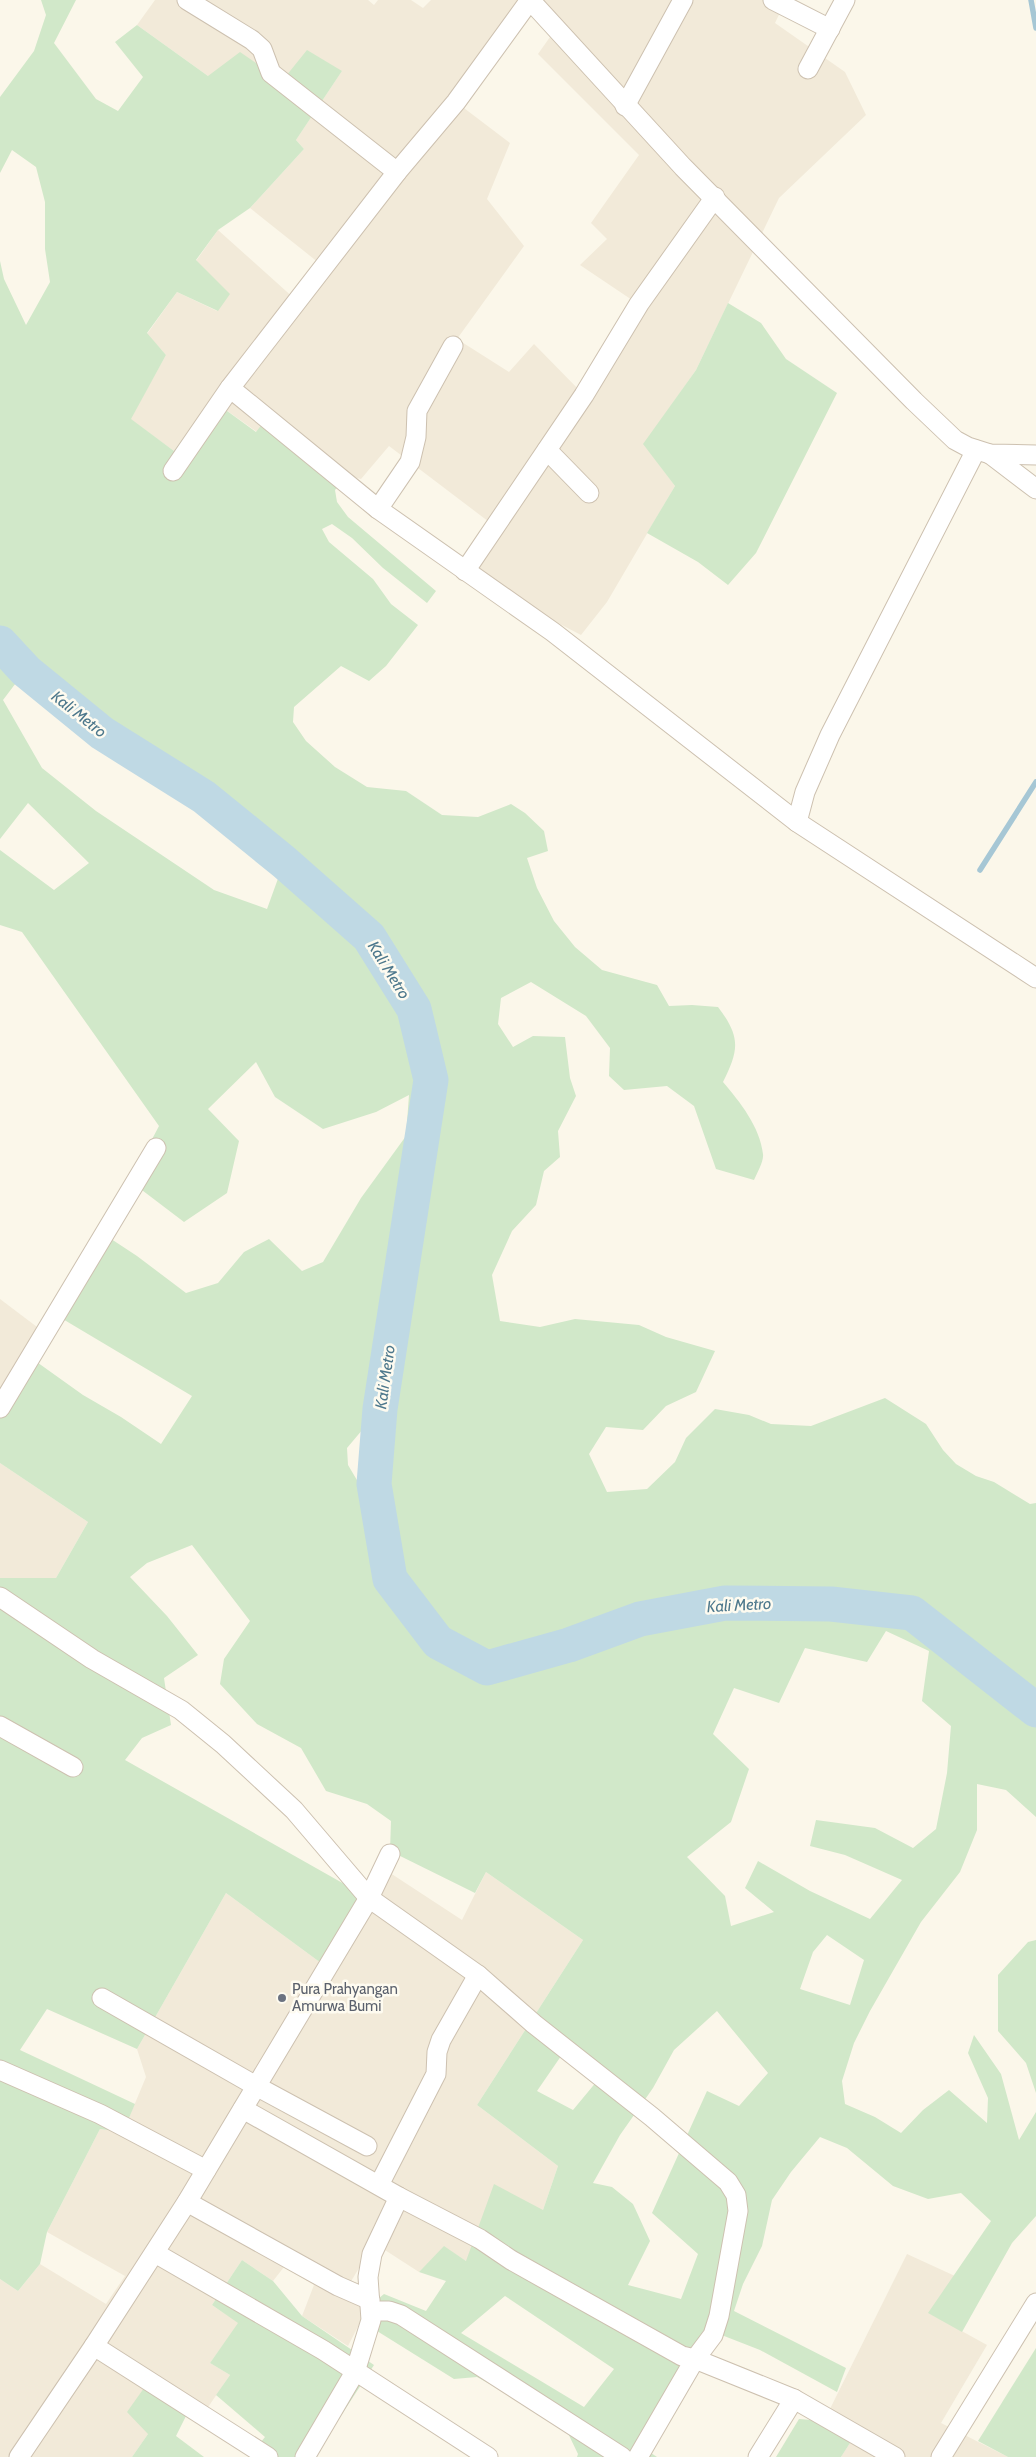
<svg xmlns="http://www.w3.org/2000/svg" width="1036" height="2457" font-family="Cabin,sans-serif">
  <rect width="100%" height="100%" fill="#fbf7ea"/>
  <g fill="#f2ead9" fill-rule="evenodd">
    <path d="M155,0H368L374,5L378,0H411L423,8L431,0H786L775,23L845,72L866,115L779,198L696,370L644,444L675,486L607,602L581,635L558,623L538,616L467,567L501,531L389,446L361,479L348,476L266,420L257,432L212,400L174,451L130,419L166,355L147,334L177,292L217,311L196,261L218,230L296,300L324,267L250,208L304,149L296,140L342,71L282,81L208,76L137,25ZM530,1L550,37L538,54L639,155L591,223L607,239L580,265L638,304L584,395L534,344L509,372L457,339L524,246L487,199L510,143L456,102Z"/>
    <polygon points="0,1299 41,1330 0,1399"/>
    <polygon points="0,1463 88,1522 56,1578 0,1578"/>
    <polygon points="381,1867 462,1920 486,1872 583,1940 477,2105 558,2166 543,2210 466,2261 444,2247 419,2272 374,2243 344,2293 368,2307 348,2346 302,2316 314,2285 284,2267 273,2281 242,2260 212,2305 239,2323 210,2363 230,2375 202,2416 149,2381 148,2434 132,2457 0,2457 0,2279 18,2291 40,2264 106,2304 125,2276 47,2232 100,2129 123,2132 146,2077 137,2049 226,1893 321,1963"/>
    <polygon points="907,2254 955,2276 929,2313 987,2345 941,2423 1008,2457 841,2457 850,2443 824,2421"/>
  </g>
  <g fill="#d1e8c9" fill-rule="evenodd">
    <path d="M41,0H76L54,43L96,99L118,111L143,77L115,42L137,25L208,76L240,52L282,81L307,50L342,71L296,140L304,149L250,208L218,230L196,260L230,294L218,311L177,292L147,333L166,355L131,419L174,451L212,400L256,432L266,419L348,476L335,490L337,502L348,517L436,591L427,603L383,568L352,538L332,524L322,529L329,542L373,579L391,604L418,625L386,666L369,681L341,666L294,707L293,722L306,741L335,767L367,787L406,791L442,815L478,817L511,804L525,813L544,831L548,851L527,858L537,888L554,921L575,947L602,970L657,985L669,1006L692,1005L718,1007C741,1037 739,1050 723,1082C740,1102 760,1127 763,1154C764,1161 757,1173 754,1180L716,1169L694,1106L667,1086L624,1090L609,1076L610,1048L586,1016L531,982L501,998L498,1024L513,1047L533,1036L565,1037L570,1078L576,1096L558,1131L560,1157L544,1171L536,1205L512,1231L492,1275L500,1321L540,1327L575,1319L639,1325L666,1337L715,1351L696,1392L666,1406L643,1430L606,1427L589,1454L607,1492L647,1489L675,1462L686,1438L715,1409L749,1415L771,1424L811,1426L885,1398L926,1424L943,1450L956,1464L976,1476L994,1482L1030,1504L1036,1503V1817L1006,1790L977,1784V1830L960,1872L921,1922L870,2011L854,2043L842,2081L845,2104L875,2117L901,2133L923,2110L949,2090L987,2123L988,2098L968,2053L974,2035L1001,2074L1019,2140L1036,2112V2216L1012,2243L962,2332L928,2313L991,2221L961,2193L928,2199L893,2186L847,2148L820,2137L791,2172L772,2200L762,2246L743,2284L734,2311L846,2368L837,2392L760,2350L719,2334L645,2449L657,2457H577L578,2454L564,2425L477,2377L454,2379L361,2321L368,2307L384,2294L426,2311L446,2281L419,2272L444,2246L466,2261L494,2184L543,2210L558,2166L477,2105L583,1940L486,1872L475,1893L390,1851L391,1821L367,1804L326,1791L301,1748L257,1724L220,1684L224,1659L250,1621L192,1545L147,1563L130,1577L167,1616L198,1655L164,1678L171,1725L142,1738L125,1760L369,1898L321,1963L226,1893L137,2049L47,2009L20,2050L135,2104L123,2132L100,2129L47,2232L40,2264L18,2291L0,2279V1578H56L88,1522L0,1463V1399L27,1355L83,1395L121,1417L161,1444L192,1396L56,1315L99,1231L137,1256L186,1293L218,1283L244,1252L269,1239L302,1271L323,1262L361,1198L406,1136L409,1095L376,1112L323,1129L275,1097L256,1062L208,1109L239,1141L227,1193L184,1222L130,1181L159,1126L22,932L0,925V850L54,890L89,863L28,803L0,839V261L4,279L26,325L50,282L45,249V202L36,167L12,150L0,173V97L34,51L46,15ZM25,671L102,733L204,797L284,862L267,909L214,890L96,811L42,768L3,700ZM379,1410L374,1484L379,1517L348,1465L347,1448ZM886,1631L929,1651L922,1701L951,1726L947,1773L936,1829L913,1848L875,1828L816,1820L810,1846L845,1855L902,1880L870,1919L810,1891L758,1861L745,1888L774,1912L731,1926L725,1896L687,1857L731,1822L749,1769L713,1734L734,1688L779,1703L805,1648L867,1662ZM827,1935L864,1960L850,2005L800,1989L813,1952ZM717,2011L768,2073L739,2106L707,2091L652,2213L698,2254L681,2299L628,2285L650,2241L633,2204L612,2187L593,2183L620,2135L653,2088L674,2050ZM570,2043L607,2069L573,2110L537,2091ZM505,2296L614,2369L584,2407L461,2333Z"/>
    <polygon points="728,303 761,323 786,359 837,393 756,553 728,585 698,562 647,533 675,486 643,444 696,370"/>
    <polygon points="1036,1940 1036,2093 1026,2063 998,2031 998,1975 1028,1942"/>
    <polygon points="242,2260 273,2281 302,2316 374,2365 314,2457 249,2457 265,2437 216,2395 230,2375 210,2363 238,2323 212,2305"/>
    <polygon points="1036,2348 1036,2457 1008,2457 978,2441"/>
    <polygon points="149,2381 190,2408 176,2436 204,2457 132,2457 148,2434 127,2412"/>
    <polygon points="799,2419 824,2421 850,2443 841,2457 776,2457"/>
  </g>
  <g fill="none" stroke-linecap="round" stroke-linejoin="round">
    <g stroke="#a6c7d5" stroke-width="5.5">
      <polyline points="1031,0 1036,28"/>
      <polyline points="980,870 1036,782"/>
    </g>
    <polyline stroke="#bfd9e4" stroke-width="35" points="0,643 26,671 102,733 204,797 284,862 369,937 414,1009 431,1080 380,1409 374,1484 390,1579 438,1642 487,1668 569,1645 640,1619 725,1603 831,1604 912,1613 1036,1710"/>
    <defs>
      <g id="minor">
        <polyline points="187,0 252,40 262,49 271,73 397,172"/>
        <polyline points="530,0 456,102 397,172 230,388 378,509 553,632 797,822 805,792 830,735 976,450"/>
        <polyline points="530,0 683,167 914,401 955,440 968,447 990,454 1036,455"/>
        <polyline points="773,0 830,29"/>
        <polyline points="808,69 845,0"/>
        <polyline points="625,106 683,0"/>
        <polyline points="547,450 589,493"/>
        <polyline points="990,454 1036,489"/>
        <polyline points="173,471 230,388"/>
        <polyline points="378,509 410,462 416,437 417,411 453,346"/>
        <polyline points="465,571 584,395 639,304 715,197"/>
        <polyline points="797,822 1036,978"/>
        <polyline points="0,1408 156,1148"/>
        <polyline points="0,1597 92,1659 181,1710 223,1744 294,1810 369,1898 478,1975 534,2024 652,2117 728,2182 736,2195 738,2211 719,2316 713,2335 695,2359 794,2399 895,2457"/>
        <polyline points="0,1726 73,1767"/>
        <polyline points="102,1998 256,2086 367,2146"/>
        <polyline points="0,2070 100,2114 206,2170"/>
        <polyline points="243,2109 399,2197 480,2239 511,2260 682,2356 695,2359 638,2457"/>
        <polyline points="379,2185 436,2074 437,2052 441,2040 478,1975"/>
        <polyline points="187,2202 338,2286 370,2300"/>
        <polyline points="155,2253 323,2350 488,2457"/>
        <polyline points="371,2311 389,2311 401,2315 622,2457"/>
        <polyline points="94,2346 268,2457"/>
        <polyline points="19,2457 94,2346 187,2202 369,1898 390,1854"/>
        <polyline points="305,2457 355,2372 371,2320 368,2277 372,2254 399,2197"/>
        <polyline points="758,2457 794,2399"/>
        <polyline points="941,2457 1036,2303"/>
      </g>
    </defs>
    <use href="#minor" stroke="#cdc1b0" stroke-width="21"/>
    <use href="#minor" stroke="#fff" stroke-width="19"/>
  </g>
  <circle fill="#6b7280" stroke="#fefbf0" stroke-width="2" cx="282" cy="1998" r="5"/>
  <g text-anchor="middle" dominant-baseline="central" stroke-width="5" stroke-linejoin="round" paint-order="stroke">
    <g font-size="15" fill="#5b616d" stroke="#fefbf0" text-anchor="start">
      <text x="292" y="1989">Pura Prahyangan<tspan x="292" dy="17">Amurwa Bumi</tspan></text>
    </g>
    <g font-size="16" font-style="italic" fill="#4d788c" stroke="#fefbf0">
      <text transform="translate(79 714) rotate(38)">Kali Metro</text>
      <text transform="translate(389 970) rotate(58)">Kali Metro</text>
      <text transform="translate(385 1377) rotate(-82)">Kali Metro</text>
      <text transform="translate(739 1605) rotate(-3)">Kali Metro</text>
    </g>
  </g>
</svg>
